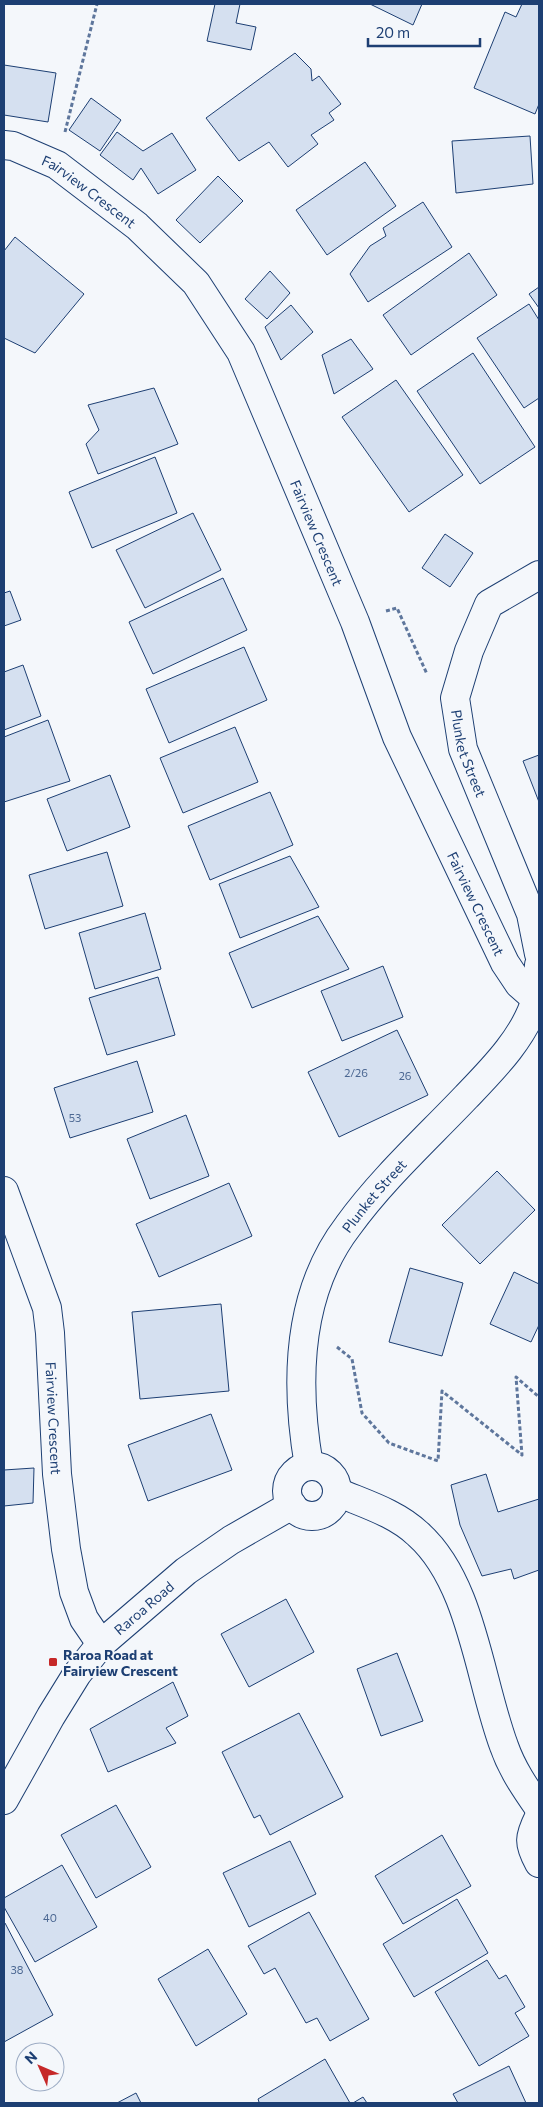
<svg xmlns="http://www.w3.org/2000/svg" width="543" height="2107" font-family="Commissioner,sans-serif">
  <rect width="100%" height="100%" fill="#f4f7fb"/>
  <g fill="#d5e0f0" stroke="#1d3f73">
    <polygon points="215,4 240,4 236,23 256,27 251,50 207,41"/>
    <polygon points="370,4 422,4 413,25"/>
    <polygon points="522,4 539,4 539,104 535,114 474,88 505,12 516,17"/>
    <polygon points="295,53 311,69 312,81 319,76 341,104 329,113 334,120 311,135 318,144 288,167 269,142 239,161 206,118"/>
    <polygon points="4,65 56,73 48,122 4,115"/>
    <polygon points="91,98 121,120 100,151 69,130"/>
    <polygon points="117,132 143,151 172,133 196,170 158,194 141,168 133,180 100,155"/>
    <polygon points="530,136 533,184 456,193 452,141"/>
    <polygon points="365,162 396,206 327,255 296,210"/>
    <polygon points="218,176 243,201 200,243 176,220"/>
    <polygon points="423,202 452,247 368,302 350,274 370,246 386,236 383,228"/>
    <polygon points="15,237 84,294 35,353 4,338 4,251"/>
    <polygon points="469,253 497,295 411,355 383,315"/>
    <polygon points="270,271 290,293 267,319 245,299"/>
    <polygon points="539,287 539,308 529,294"/>
    <polygon points="529,304 539,320 539,398 524,408 477,338"/>
    <polygon points="291,305 313,332 281,360 265,327"/>
    <polygon points="351,339 373,369 334,394 322,355"/>
    <polygon points="473,353 535,447 480,484 417,391"/>
    <polygon points="396,380 463,475 409,512 342,417"/>
    <polygon points="154,388 178,444 98,474 86,444 99,430 88,405"/>
    <polygon points="155,457 177,513 92,548 69,492"/>
    <polygon points="193,513 221,570 145,608 116,550"/>
    <polygon points="445,534 473,553 450,587 422,568"/>
    <polygon points="223,578 247,630 153,674 129,622"/>
    <polygon points="10,591 21,620 4,626 4,593"/>
    <polygon points="244,647 267,700 169,743 146,689"/>
    <polygon points="23,665 41,716 4,730 4,672"/>
    <polygon points="48,720 70,781 4,802 4,737"/>
    <polygon points="235,727 258,782 183,813 160,758"/>
    <polygon points="539,755 539,802 523,761"/>
    <polygon points="110,775 130,827 67,851 47,799"/>
    <polygon points="270,792 293,845 210,880 188,826"/>
    <polygon points="107,852 123,906 45,929 29,875"/>
    <polygon points="290,856 319,907 240,938 219,884"/>
    <polygon points="145,913 161,969 95,989 79,933"/>
    <polygon points="318,916 349,969 252,1008 229,953"/>
    <polygon points="383,966 403,1017 342,1041 321,991"/>
    <polygon points="158,977 175,1035 107,1055 89,998"/>
    <polygon points="397,1030 428,1095 339,1137 308,1072"/>
    <polygon points="137,1061 153,1112 70,1138 54,1088"/>
    <polygon points="186,1115 209,1176 150,1199 127,1139"/>
    <polygon points="497,1171 535,1210 480,1264 442,1225"/>
    <polygon points="229,1183 252,1236 159,1277 136,1224"/>
    <polygon points="410,1268 463,1283 442,1356 389,1342"/>
    <polygon points="514,1272 539,1284 539,1325 531,1342 490,1324"/>
    <polygon points="221,1304 229,1391 140,1399 132,1312"/>
    <polygon points="211,1414 232,1470 148,1501 128,1445"/>
    <polygon points="34,1468 33,1503 4,1506 4,1470"/>
    <polygon points="486,1474 498,1512 539,1499 539,1570 514,1579 511,1569 482,1576 460,1525 451,1485"/>
    <polygon points="286,1599 314,1652 249,1687 221,1634"/>
    <polygon points="397,1653 423,1721 381,1736 357,1669"/>
    <polygon points="173,1682 188,1716 166,1728 176,1743 108,1772 90,1729"/>
    <polygon points="299,1713 343,1797 270,1835 260,1815 254,1818 222,1752"/>
    <polygon points="116,1805 151,1867 96,1898 61,1835"/>
    <polygon points="442,1835 471,1886 403,1924 375,1876"/>
    <polygon points="290,1841 316,1894 249,1927 223,1873"/>
    <polygon points="62,1865 97,1927 35,1962 4,1907 4,1898"/>
    <polygon points="457,1899 488,1953 414,1997 383,1944"/>
    <polygon points="309,1912 369,2019 330,2041 317,2018 306,2023 275,1968 264,1974 248,1946"/>
    <polygon points="5,1923 53,2015 4,2042 4,1924"/>
    <polygon points="208,1949 247,2014 196,2046 158,1979"/>
    <polygon points="487,1960 499,1979 506,1975 525,2007 515,2013 529,2036 479,2066 435,1992"/>
    <polygon points="325,2059 350,2103 257,2103 259,2102 258,2099"/>
    <polygon points="509,2066 526,2103 458,2103 453,2094"/>
    <polygon points="136,2093 141,2103 117,2103"/>
    <polygon points="363,2097 367,2103 353,2103"/>
  </g>
  <g fill="none" stroke-linecap="round" stroke-linejoin="round">
    <defs>
      <g id="street">
        <path id="s1" d="M4,145L13,146L57,165L137,226L196,283L241,352L355,622L397,737L505,963L519,984L536,999"/>
        <path id="s2" d="M4,1191L47,1308L50,1333L57,1474L66,1549L74,1592L84,1619L101,1644"/>
        <path d="M539,1817C529,1837 528,1843 539,1863"/>
      </g>
      <g id="secondary">
        <path id="s3" d="M539,575L489,604L469,651L455,698L463,749L531,914L539,954"/>
        <path id="s4" d="M309,1466C295,1385 296,1294 348,1226C382,1179 426,1139 466,1097C492,1070 525,1037 536,999C539,989 538,976 539,965"/>
        <circle cx="312" cy="1491" r="25"/>
        <path d="M337,1492C365,1504 396,1513 418,1534C472,1582 479,1679 504,1746C512,1769 525,1788 539,1808"/>
        <path id="s5" d="M4,1800L51,1716L77,1674L101,1644L186,1571L231,1540L292,1505"/>
      </g>
    </defs>
    <use href="#street" stroke="#1d3f73" stroke-width="30"/>
    <use href="#secondary" stroke="#1d3f73" stroke-width="30"/>
    <g stroke="#5e769c" stroke-width="3" stroke-dasharray="4 2.5" stroke-linecap="butt">
      <polyline points="65,132 97,4"/>
      <polyline points="386,611 397,608 427,674"/>
      <polyline points="337,1347 352,1359 362,1413 389,1443 438,1461 442,1391 522,1455 516,1377 539,1397"/>
    </g>
    <use href="#street" stroke="#f4f7fb" stroke-width="28"/>
    <use href="#secondary" stroke="#f4f7fb" stroke-width="28"/>
  </g>
  <rect fill="#c62828" stroke="#f4f7fb" stroke-width="2" x="48" y="1657" width="10" height="10" rx="2.5"/>
  <g text-anchor="middle" dominant-baseline="central" stroke-width="4" stroke-linejoin="round" paint-order="stroke">
    <g font-size="11" fill="#4b6792">
      <text x="356" y="1072">2/26</text>
      <text x="405" y="1075">26</text>
      <text x="75" y="1117">53</text>
      <text x="50" y="1917">40</text>
      <text x="17" y="1969">38</text>
    </g>
    <g font-size="14" fill="#1d3f73" stroke="#f4f7fb">
      <text stroke="none"><textPath href="#s1" startOffset="98">Fairview Crescent</textPath></text>
      <text stroke="none"><textPath href="#s1" startOffset="518">Fairview Crescent</textPath></text>
      <text stroke="none"><textPath href="#s3" startOffset="215">Plunket Street</textPath></text>
      <text stroke="none"><textPath href="#s1" startOffset="922">Fairview Crescent</textPath></text>
      <text stroke="none"><textPath href="#s4" startOffset="290">Plunket Street</textPath></text>
      <text stroke="none"><textPath href="#s2" startOffset="235">Fairview Crescent</textPath></text>
      <text stroke="none"><textPath href="#s5" startOffset="240">Raroa Road</textPath></text>
    </g>
    <g font-size="14" font-weight="bold" fill="#1d3f73" stroke="#f4f7fb" text-anchor="start">
      <text x="63" y="1654">Raroa Road at<tspan x="63" dy="16">Fairview Crescent</tspan></text>
    </g>
  </g>
  <rect width="543" height="2107" fill="none" stroke="#1d3f73" stroke-width="10"/>
  <g transform="translate(40 2067) rotate(315)"><circle r="24" fill="#f4f7fb" stroke="#9eadc5"/>
  <path d="M0-4L9 19L0 12L-9 19Z" fill="#c62828"/>
  <text y="-8" font-size="14" font-weight="bold" text-anchor="middle" fill="#1d3f73">N</text>
  </g>
  <path d="M368 38v8h112v-8" fill="none" stroke="#1d3f73" stroke-width="2.5"/>
  <text x="376" y="38" font-size="15" fill="#1d3f73" stroke="#f4f7fb" stroke-width="4" paint-order="stroke">20 m</text>
</svg>
